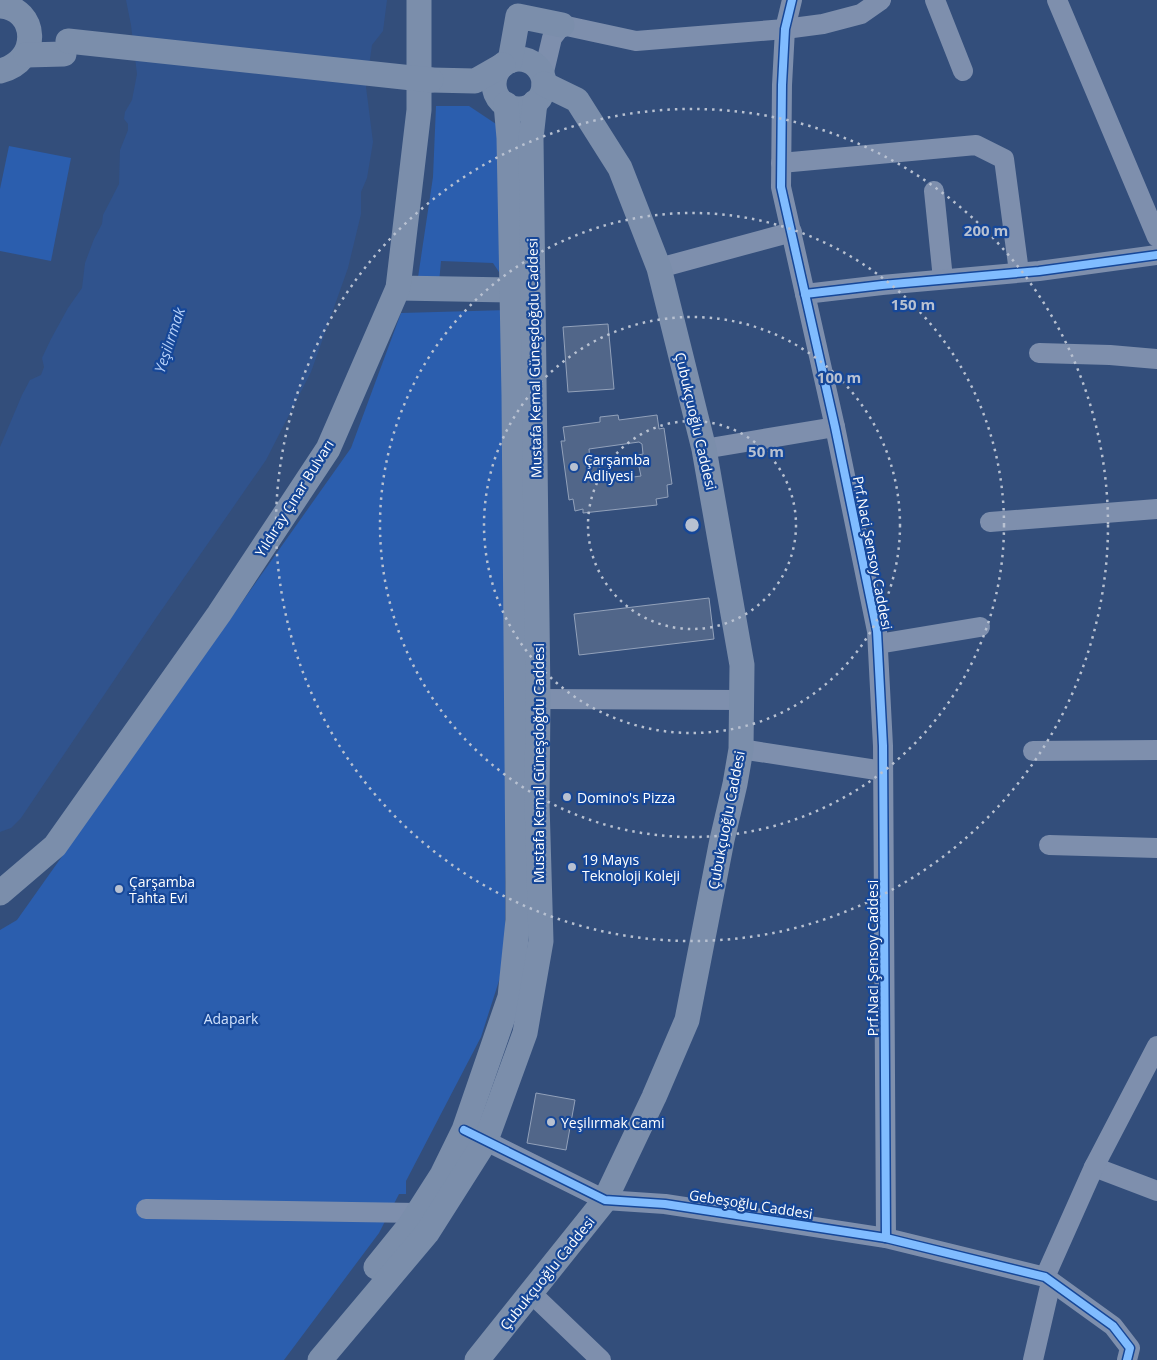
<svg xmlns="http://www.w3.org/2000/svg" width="1157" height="1360" font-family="'Open Sans',sans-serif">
  <rect width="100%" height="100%" fill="#334e7b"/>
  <g fill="#2b5eae">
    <polygon points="436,106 469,106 499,126 501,275 493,263 441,261 439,283 417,284 433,177"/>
    <polygon points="9,146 71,158 51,261 0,251 0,189"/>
    <polygon points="508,310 505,962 481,1037 406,1181 406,1194 399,1194 379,1233 284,1360 0,1360 0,930 17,920 351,448 401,313"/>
  </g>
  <polygon fill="#30538d" points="126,0 387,0 383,31 372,45 366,87 373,142 367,178 361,192 361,214 348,268 311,372 266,460 156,618 21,818 11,828 0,832 0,447 22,395 30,380 41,375 44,367 42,358 51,339 68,308 82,288 85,263 94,239 102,224 103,215 119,184 120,150 128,130 128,124 124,119 125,112 132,100 137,74 131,25"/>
  <g fill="#516689" stroke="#92a1ba" fill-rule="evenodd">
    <polygon points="608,324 614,389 568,392 563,327"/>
    <path d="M618,415L619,420L657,415L659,429L664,428L672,484L667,485L668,497L656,499L657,505L583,513V509L575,511L573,499L569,500L561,441H565L563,427L600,422V417ZM639,442L642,444L643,454L633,456L631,459L634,465L639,467L641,476L594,482L593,472L598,471L600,469L599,464L594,458L590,460L589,449Z"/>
    <polygon points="709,598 714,639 579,655 574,614"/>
    <polygon points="536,1093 575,1100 566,1150 527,1143"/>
  </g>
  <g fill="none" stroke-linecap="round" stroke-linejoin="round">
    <g stroke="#7e8fad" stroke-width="20">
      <polyline points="792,0 785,29 782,85 781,187 835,427 877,631 883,746 886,1238"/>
      <polyline points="935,0 963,71"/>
      <polyline points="1057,0 1157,237"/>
      <polyline points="543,76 552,38 562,25 636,41 785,29 823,24 861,14 881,0"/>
      <polyline points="781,163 976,145 1004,159 1019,272"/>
      <polyline points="934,191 943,279"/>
      <polyline points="659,268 792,232"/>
      <polyline points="805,294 882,285 1039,271 1157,255"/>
      <polyline points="1039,353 1110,355 1157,359"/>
      <polyline points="704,449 835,427"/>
      <polyline points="990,522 1157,509"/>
      <polyline points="878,644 980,627"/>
      <polyline points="538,699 742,700"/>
      <polyline points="741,749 883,771"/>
      <polyline points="1033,751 1157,750"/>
      <polyline points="1049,845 1157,848"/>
      <polyline points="472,1134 605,1200 665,1204 886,1238 1045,1277 1113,1326 1130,1348 1127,1360"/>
      <polyline points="1094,1167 1157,1191"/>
      <polyline points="146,1209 418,1213"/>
      <polyline points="1045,1277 1094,1167 1157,1046"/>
      <polyline points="531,1293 601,1360"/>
      <polyline points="1033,1360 1051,1282"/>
    </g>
    <g stroke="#7b8eab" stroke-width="25">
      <path d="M0,6C37,8 42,61 0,71"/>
      <polyline points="26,55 64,54"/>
      <circle cx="519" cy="84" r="25"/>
      <polyline points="510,61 518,16 562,25"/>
      <polyline points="431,80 475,81 503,65"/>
      <polyline points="398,288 512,290"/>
      <polyline points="0,893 55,846 219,614 328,449 398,288 419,110 419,0"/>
      <polyline points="376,1267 410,1225 442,1175 464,1130 510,997 518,920 518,881 514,395 509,138 506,104"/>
      <polyline points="320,1360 427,1233 486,1140 525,1033 541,941 537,803 538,699 531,138 535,102"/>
      <polyline points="477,1360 605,1200 654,1097 687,1020 722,840 735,784 741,749 742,665 704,449 659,268 620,168 577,100 544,84"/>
    </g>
    <polyline stroke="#7b8eab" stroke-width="25" points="68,41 431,80"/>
    <defs>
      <g id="cycleway">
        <polyline points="792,0 785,29 782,85 781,187 835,427 877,631 883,746 886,1238"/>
        <polyline points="805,294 882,285 1039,271 1157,255"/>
        <polyline points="464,1130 605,1200 665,1204 886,1238 1045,1277 1113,1326 1130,1348 1127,1360"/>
      </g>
    </defs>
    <use href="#cycleway" stroke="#164798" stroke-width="11"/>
    <use href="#cycleway" stroke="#80bcff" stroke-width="8"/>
  </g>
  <g fill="none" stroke="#b8c1d1" stroke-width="2.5" stroke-dasharray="2.5 5">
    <circle cx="692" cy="525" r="104"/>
    <circle cx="692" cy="525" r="208"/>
    <circle cx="692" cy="525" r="312"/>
    <circle cx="692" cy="525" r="416"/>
  </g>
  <g fill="#b8c1d1" stroke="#164798" stroke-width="2">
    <circle cx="574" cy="467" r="5"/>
    <circle cx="567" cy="797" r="5"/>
    <circle cx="572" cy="867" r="5"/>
    <circle cx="119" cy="889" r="5"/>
    <circle cx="551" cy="1122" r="5"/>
  </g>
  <g text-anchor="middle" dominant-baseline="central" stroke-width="4.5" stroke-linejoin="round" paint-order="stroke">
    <g font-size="14" fill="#fff" stroke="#164798">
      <text transform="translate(534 358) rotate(-91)">Mustafa Kemal Güneşdoğdu Caddesi</text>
      <text transform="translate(696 421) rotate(77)">Çubukçuoğlu Caddesi</text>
      <text transform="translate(294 498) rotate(-58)">Yıldıray Çınar Bulvarı</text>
      <text transform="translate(873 553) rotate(79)">Prf.Naci Şensoy Caddesi</text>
      <text transform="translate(538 763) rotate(-90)">Mustafa Kemal Güneşdoğdu Caddesi</text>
      <text transform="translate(726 820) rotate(-79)">Çubukçuoğlu Caddesi</text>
      <text transform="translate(872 958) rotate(-90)">Prf.Naci Şensoy Caddesi</text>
      <text transform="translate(751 1204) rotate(9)">Gebeşoğlu Caddesi</text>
      <text transform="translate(547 1273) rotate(-51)">Çubukçuoğlu Caddesi</text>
    </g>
    <g font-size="14" fill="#fff" stroke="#164798" text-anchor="start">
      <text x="584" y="459">Çarşamba<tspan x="584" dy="16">Adliyesi</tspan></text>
      <text x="577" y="797">Domino's Pizza</text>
      <text x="582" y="859">19 Mayıs<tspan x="582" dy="16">Teknoloji Koleji</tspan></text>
      <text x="129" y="881">Çarşamba<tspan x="129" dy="16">Tahta Evi</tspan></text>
      <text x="561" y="1122">Yeşilırmak Cami</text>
    </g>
    <g font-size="14" fill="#d1e2fc" stroke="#164798">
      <text x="231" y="1018">Adapark</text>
    </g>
    <g font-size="15" font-style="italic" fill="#b6d0f8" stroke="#164798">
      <text transform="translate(169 340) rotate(-72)">Yeşilırmak</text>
    </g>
  </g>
  <circle cx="692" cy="525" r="8" fill="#b8c1d1" stroke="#164798" stroke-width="2.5"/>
  <g font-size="15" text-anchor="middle" font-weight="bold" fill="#b8c1d1" stroke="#164798" stroke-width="4.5" stroke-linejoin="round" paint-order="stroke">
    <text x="986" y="236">200 m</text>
    <text x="913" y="310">150 m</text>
    <text x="839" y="383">100 m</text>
    <text x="766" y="457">50 m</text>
  </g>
</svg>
